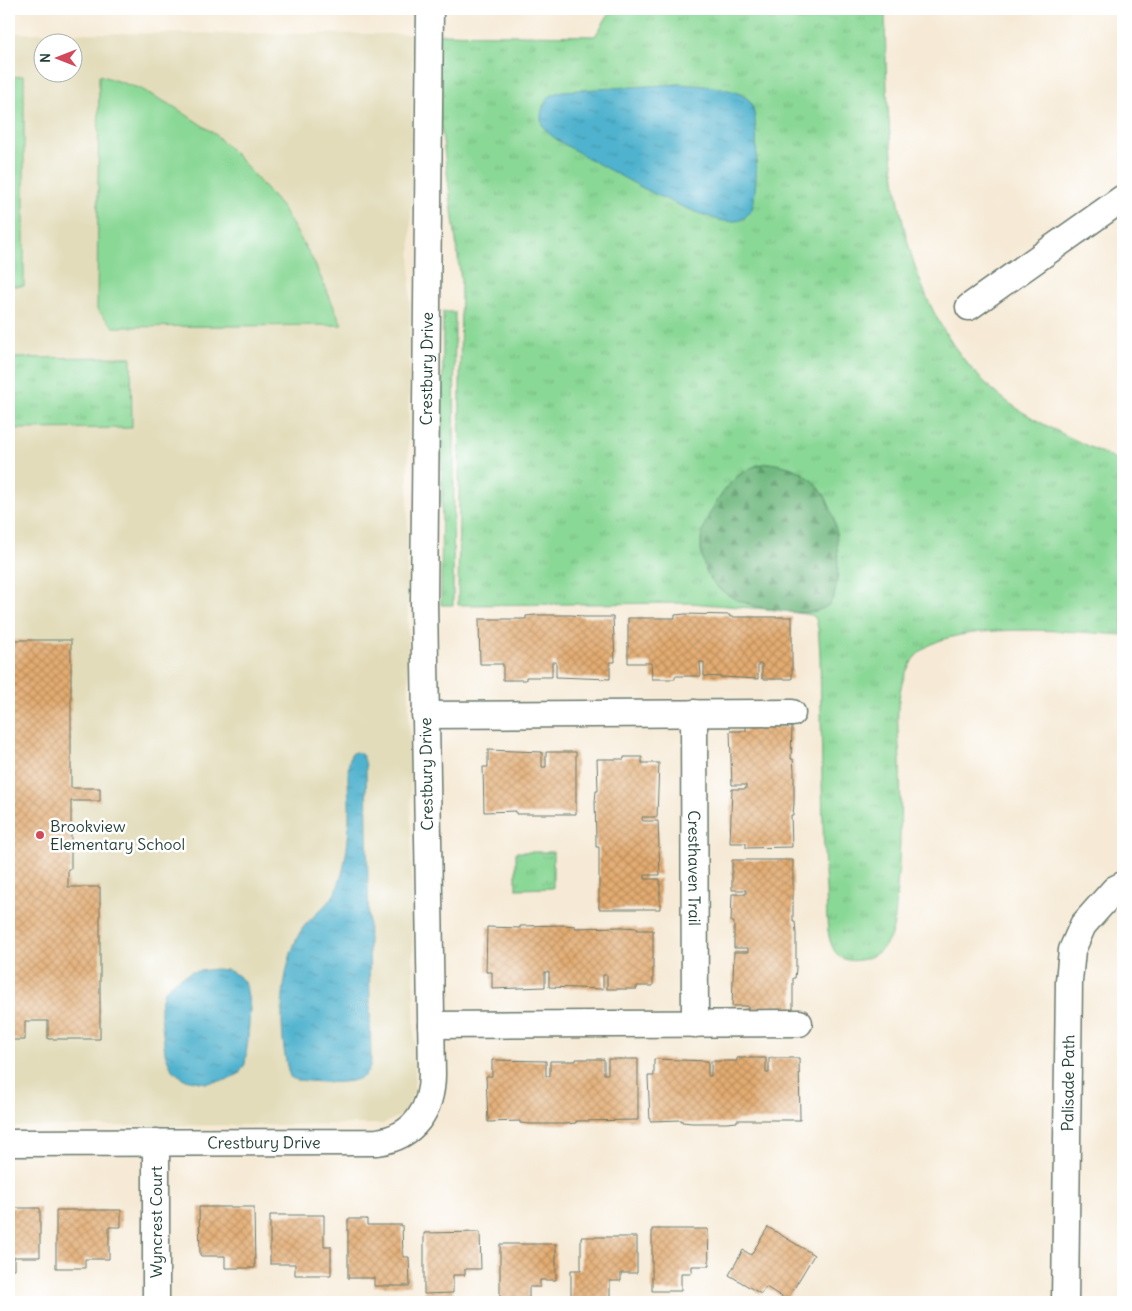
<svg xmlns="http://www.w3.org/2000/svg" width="1132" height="1311" font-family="Delius,sans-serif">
  <defs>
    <pattern id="grass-tufts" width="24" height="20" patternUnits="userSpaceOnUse" patternTransform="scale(1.25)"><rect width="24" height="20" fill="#8ad896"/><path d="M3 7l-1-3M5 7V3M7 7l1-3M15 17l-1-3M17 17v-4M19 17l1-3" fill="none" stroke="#77ba82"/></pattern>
    <pattern id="forest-firs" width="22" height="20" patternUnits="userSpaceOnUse" patternTransform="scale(1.25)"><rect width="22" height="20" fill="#6fb87f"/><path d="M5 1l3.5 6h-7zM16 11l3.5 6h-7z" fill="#5b9769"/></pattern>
    <pattern id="water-ripples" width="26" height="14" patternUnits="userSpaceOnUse" patternTransform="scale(1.25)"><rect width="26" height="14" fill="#4fb2ce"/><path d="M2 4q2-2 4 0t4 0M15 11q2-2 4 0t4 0" fill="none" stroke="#4192a8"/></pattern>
    <pattern id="building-cross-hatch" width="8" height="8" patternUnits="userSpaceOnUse" patternTransform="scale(1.25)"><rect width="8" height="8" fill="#e4ac71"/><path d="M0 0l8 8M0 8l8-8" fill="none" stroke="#b88d5e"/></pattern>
  </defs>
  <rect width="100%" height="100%" fill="#fff"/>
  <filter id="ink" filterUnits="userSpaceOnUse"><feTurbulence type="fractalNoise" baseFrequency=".02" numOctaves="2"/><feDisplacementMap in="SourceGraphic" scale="10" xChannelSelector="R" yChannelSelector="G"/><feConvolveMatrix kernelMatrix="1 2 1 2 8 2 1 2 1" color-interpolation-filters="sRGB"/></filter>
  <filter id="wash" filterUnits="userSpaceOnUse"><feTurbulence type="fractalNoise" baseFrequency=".0096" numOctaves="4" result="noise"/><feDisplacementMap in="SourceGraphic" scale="20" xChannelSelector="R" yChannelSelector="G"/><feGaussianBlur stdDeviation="1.12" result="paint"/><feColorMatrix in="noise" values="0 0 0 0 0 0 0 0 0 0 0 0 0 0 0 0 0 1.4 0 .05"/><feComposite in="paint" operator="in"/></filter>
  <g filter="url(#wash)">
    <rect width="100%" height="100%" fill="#f6ead6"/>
    <path fill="#e2dcba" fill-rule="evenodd" d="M9,33L413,34L407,575L415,1074L414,1092L406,1109L398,1117L383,1124L9,1127ZM42,42H72V72H42Z"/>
    <g fill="url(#grass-tufts)" stroke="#548a65">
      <path d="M612,9H885C887,143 890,315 1009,403C1041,426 1087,445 1123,463V635C1077,632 956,620 921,651C908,663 901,681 899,699C896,718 899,742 900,761C901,803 901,845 897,887C896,906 897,936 881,950C868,961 844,967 834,950C825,936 827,905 826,888C822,828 822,769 821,709C820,682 821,655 818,628L816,619L812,615L789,612L815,611L829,605L835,525L825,495L803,473L790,467L768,463L757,465L738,475L701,538V551L719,589L735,599L752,605L778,610L691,603L458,605L461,280L429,34L595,36Z"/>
      <polygon points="443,312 455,312 453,605 441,605"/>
      <polygon points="131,357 132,428 9,429 9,358"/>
      <polygon points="516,852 553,852 553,888 516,889"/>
    </g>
    <path fill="url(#forest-firs)" stroke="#477a5a" d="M768,463C813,467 834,497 837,540C838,554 840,592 830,603C820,615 797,613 783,611C749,607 707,596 702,556C699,536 705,519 716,503C729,482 743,467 768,463Z"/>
    <g fill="#8ad896" stroke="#548a65">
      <polygon points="99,75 141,89 176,108 215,134 241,160 283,209 313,260 342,325 114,327 97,310"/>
      <polygon points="24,76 24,286 9,286 9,77"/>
    </g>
    <g fill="url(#water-ripples)" stroke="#377881">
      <path d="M680,84C700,86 734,86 749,100C760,110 757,190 753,205C751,213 743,221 735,221C729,222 721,221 716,219C670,205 628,180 586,157C575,150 548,137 543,126C538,117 543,101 552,95C555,93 559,93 562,91Z"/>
      <path d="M355,752C364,753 364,758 366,766L371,1061C370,1066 369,1072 365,1075C352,1087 313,1081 296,1080L290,1077C277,1036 279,966 302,929C311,917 324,908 333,896C338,889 344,868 345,860C348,846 349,829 349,815C350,795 345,773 351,754Z"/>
      <polygon points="215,969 228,970 239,976 246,985 250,1009 248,1039 245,1064 239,1074 226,1080 206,1083 184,1079 172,1070 165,1053 160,1006 164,991 178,979 191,972"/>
    </g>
    <g id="blocks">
      <g fill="url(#building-cross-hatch)">
        <polygon points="685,614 730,615 730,617 792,617 792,679 762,679 762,664 758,664 758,679 704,676 704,662 700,662 701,676 675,676 675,679 652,679 651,663 628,663 628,618 675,618 675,615"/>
        <polygon points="536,615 571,615 582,616 582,617 613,617 615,662 610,662 610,679 556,677 556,662 552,662 552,677 526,677 526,680 503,680 503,664 480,664 479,619 526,619 526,616"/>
        <polygon points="9,640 71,640 71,788 100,788 100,801 71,801 71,869 68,869 68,887 100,887 100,1039 48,1039 48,1021 25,1021 25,1040 9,1040"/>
        <polygon points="746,725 792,727 791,759 793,759 794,770 794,804 793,815 791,815 792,847 746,848 746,843 730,843 732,789 746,789 746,785 732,785 730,731 746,731"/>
        <polygon points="488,750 542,752 542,767 546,767 546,752 576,752 576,814 516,814 516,811 484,812 483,767 488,767"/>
        <polygon points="624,757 642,757 642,763 659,763 657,817 642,817 642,819 643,821 658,821 660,875 645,875 645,879 660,879 660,909 599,909 599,847 596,847 596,837 595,802 596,791 598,791 597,759 624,759"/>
        <polygon points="732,860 793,860 793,922 795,922 796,933 796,968 795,978 793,978 793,1010 748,1011 748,1006 732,1006 734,952 748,952 748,948 734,948 734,922 731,922 732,894 746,894 746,890 732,890"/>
        <polygon points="564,925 575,926 575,928 622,927 637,928 637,930 653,930 653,986 637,986 637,989 607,989 607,975 603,975 603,989 549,987 549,972 545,972 545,987 492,989 492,972 486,972 487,927 520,928 520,926"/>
        <polygon points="737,1058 766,1058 766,1073 769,1073 769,1058 799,1058 800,1120 737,1120 737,1122 727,1123 692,1123 682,1122 682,1120 650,1121 648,1076 654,1076 654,1059 708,1061 708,1076 711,1076 711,1061 737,1061"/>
        <polygon points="576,1059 604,1059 604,1074 608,1074 608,1059 638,1059 638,1120 576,1121 576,1123 565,1124 530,1124 520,1123 520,1121 488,1122 486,1076 492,1076 492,1060 546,1061 546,1076 550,1076 550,1061 576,1061"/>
        <polygon points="199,1207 254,1207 255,1268 225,1268 225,1256 200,1256"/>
        <polygon points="9,1208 40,1208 40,1257 14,1257 14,1269 9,1269"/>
        <polygon points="56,1210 121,1210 121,1227 109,1227 109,1259 85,1259 85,1268 56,1268"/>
        <polygon points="270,1215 324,1215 324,1246 331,1246 331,1275 295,1275 295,1264 270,1264"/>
        <polygon points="348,1219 367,1219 367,1225 402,1225 403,1257 409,1257 410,1286 374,1286 374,1278 348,1278"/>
        <polygon points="768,1227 814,1255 787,1300 766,1287 761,1294 729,1275 743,1250 751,1255"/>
        <polygon points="652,1229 708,1229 709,1266 692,1266 692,1273 681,1273 681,1291 652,1291"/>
        <polygon points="480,1232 481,1269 465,1269 465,1275 453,1275 453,1293 424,1294 424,1233"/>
        <polygon points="581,1237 637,1237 637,1273 621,1273 621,1281 610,1281 610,1299 571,1300 571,1270 581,1270"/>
        <polygon points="500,1244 556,1244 556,1280 540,1280 540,1287 529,1287 529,1302 500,1302"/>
      </g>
    </g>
  </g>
  <g filter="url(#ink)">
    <use href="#blocks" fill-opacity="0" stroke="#6a7a6d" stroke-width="1"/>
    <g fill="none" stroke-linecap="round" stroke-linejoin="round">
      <defs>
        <g id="minor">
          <polyline points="969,307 1123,198"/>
          <path id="s1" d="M694,713L695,1024"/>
          <polyline points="425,715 792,713"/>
          <polyline points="431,1025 799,1023"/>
          <polyline points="156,1142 156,1302"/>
          <path id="s2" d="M9,1143L377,1142C414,1137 432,1110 432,1074L424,602L430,9"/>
          <path id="s3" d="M1065,1302L1069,981L1072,950L1083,925L1115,889L1123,885"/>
        </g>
      </defs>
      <use href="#minor" stroke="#6a7a6d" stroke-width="29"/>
      <use href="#minor" stroke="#fff" stroke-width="26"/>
    </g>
  </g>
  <circle fill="#d1495b" stroke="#fff" stroke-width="2" cx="40" cy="835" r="5"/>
  <g text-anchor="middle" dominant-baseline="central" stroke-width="5" stroke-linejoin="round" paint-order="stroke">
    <g font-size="16" fill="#1f3d34" stroke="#fff">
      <text stroke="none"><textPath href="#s2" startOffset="1170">Crestbury Drive</textPath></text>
      <text transform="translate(426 774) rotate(-91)">Crestbury Drive</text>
      <text stroke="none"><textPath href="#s1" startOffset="155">Cresthaven Trail</textPath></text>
      <text stroke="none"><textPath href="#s3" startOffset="219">Palisade Path</textPath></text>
      <text stroke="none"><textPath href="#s2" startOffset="255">Crestbury Drive</textPath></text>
      <text transform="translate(156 1222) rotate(-90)">Wyncrest Court</text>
    </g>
    <g font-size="16" fill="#1f3d34" stroke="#fff" text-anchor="start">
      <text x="50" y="826">Brookview<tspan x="50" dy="18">Elementary School</tspan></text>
    </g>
  </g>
  <rect width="1132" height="1311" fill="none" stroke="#fff" stroke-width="30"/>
  <g transform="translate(58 58) rotate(270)"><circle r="24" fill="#ffffff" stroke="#a5b1ae"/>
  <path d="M0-4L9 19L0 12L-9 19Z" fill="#d1495b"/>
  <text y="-8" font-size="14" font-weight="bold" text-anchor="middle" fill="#1f3d34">N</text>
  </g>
</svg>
